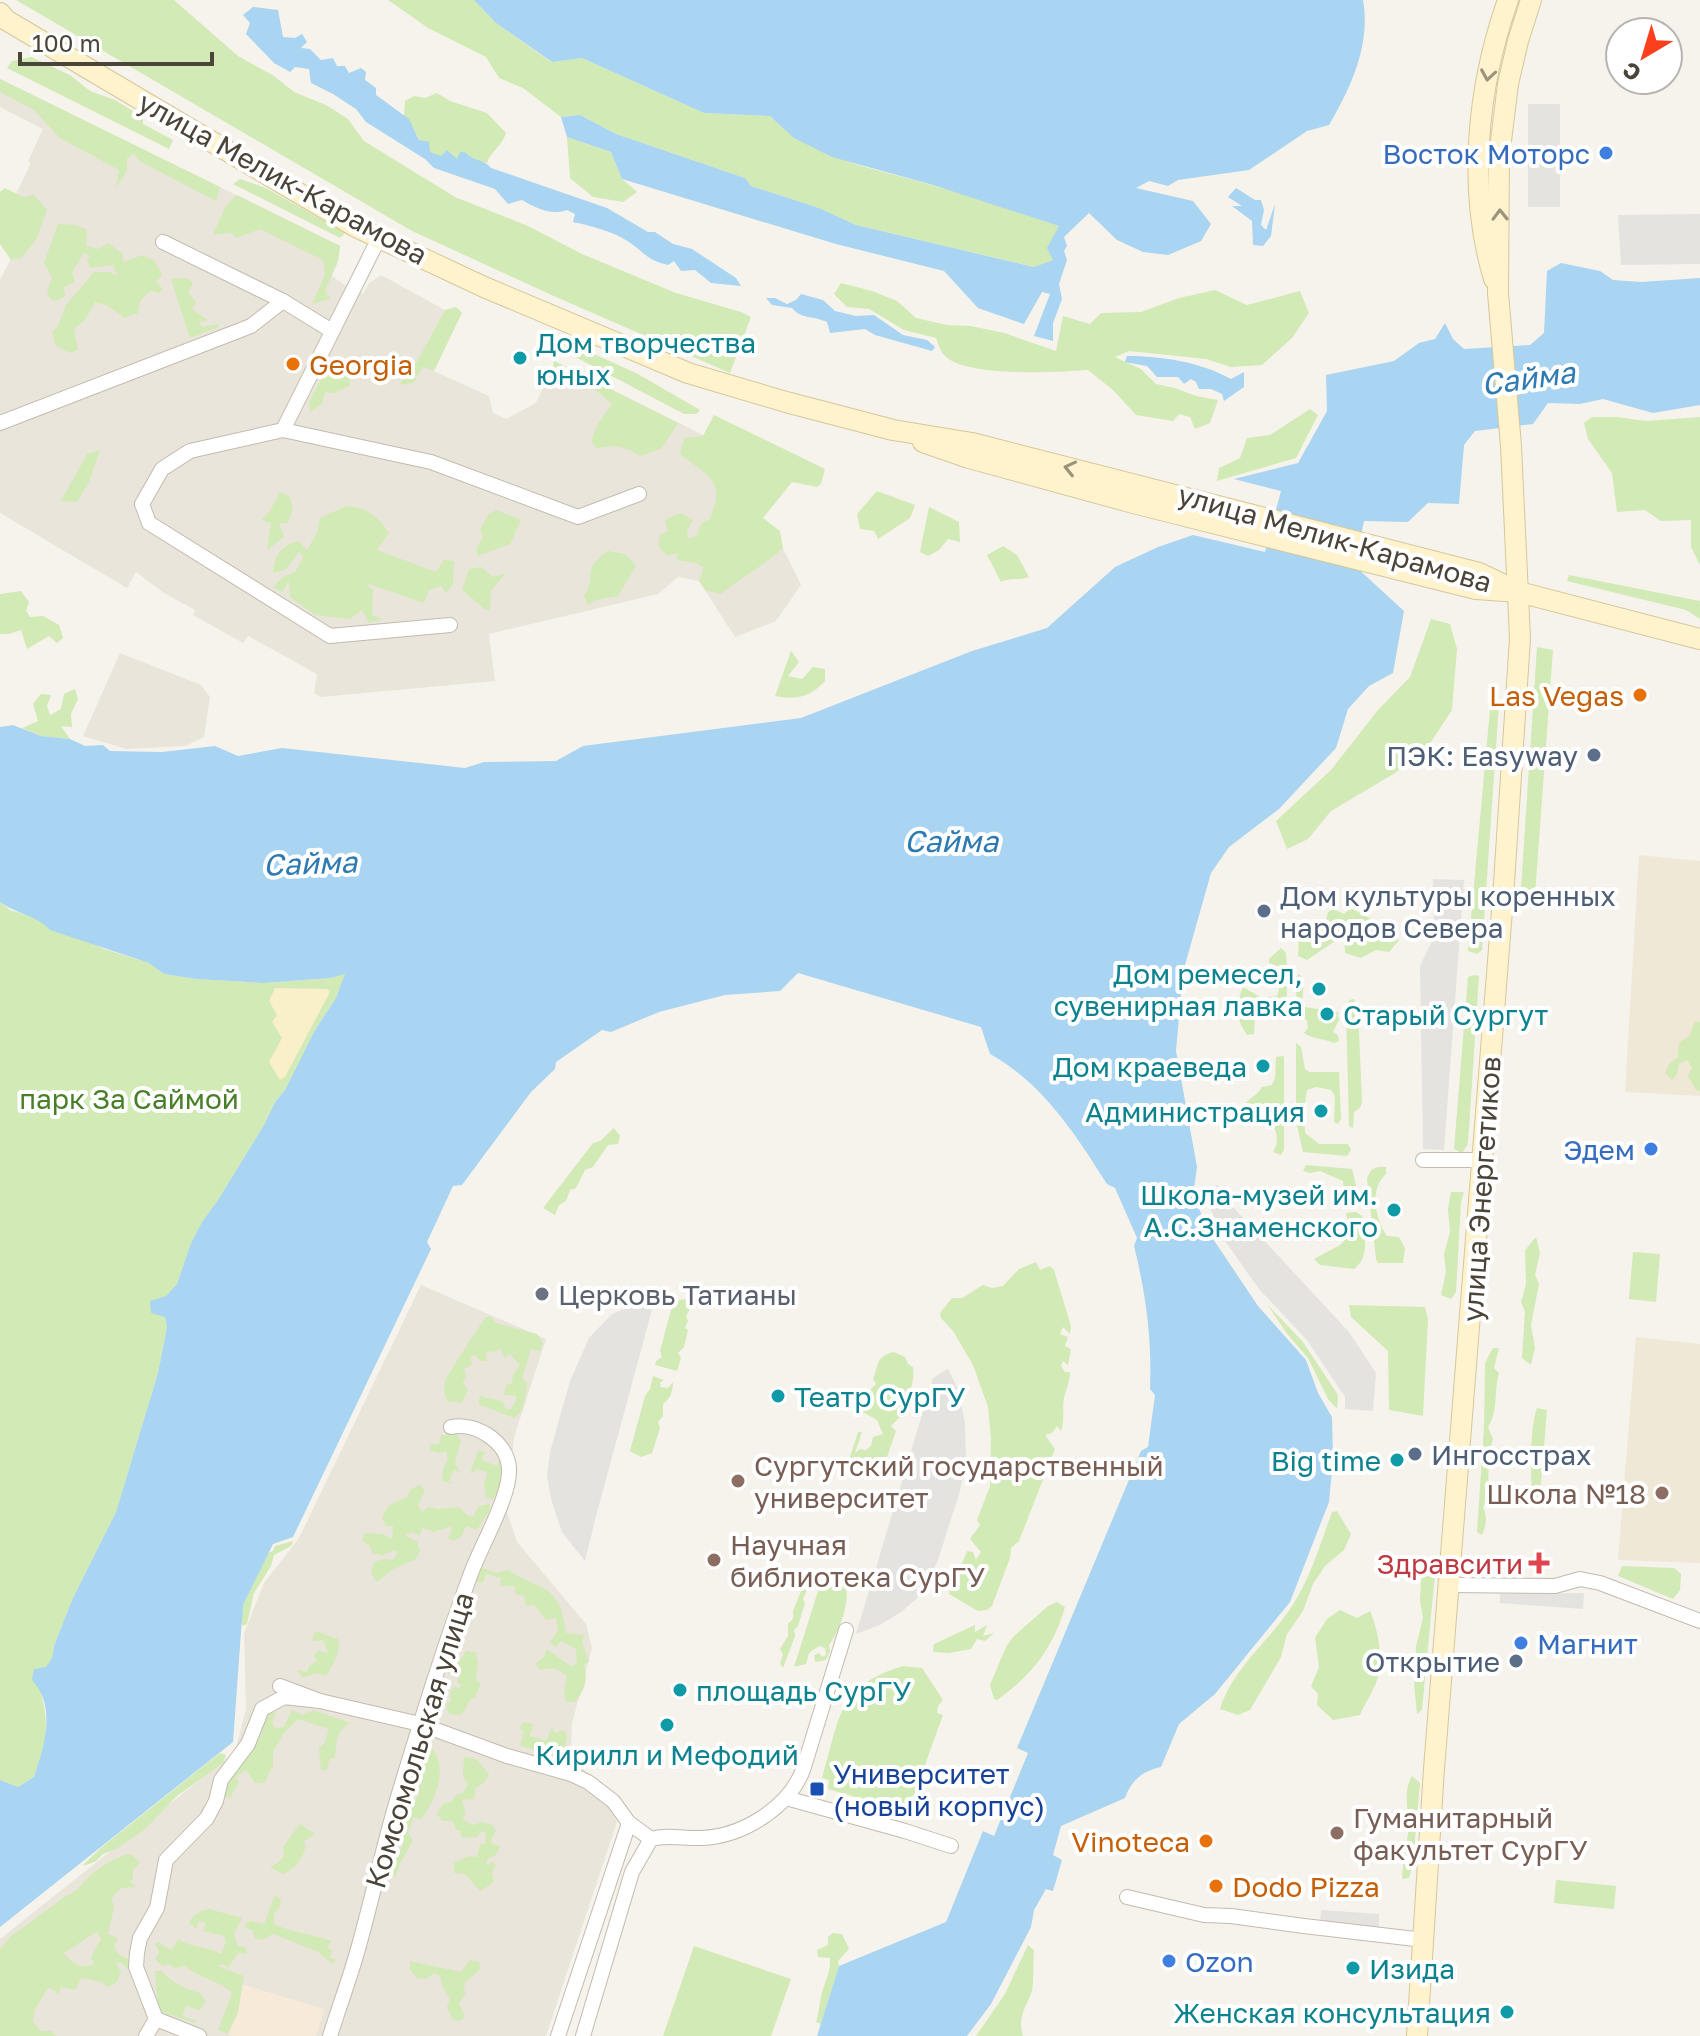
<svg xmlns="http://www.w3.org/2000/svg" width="1700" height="2036" font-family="'Golos Text',sans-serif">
  <rect width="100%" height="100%" fill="#f6f3ec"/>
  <g fill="#eae5da">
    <polygon points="0,79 340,246 338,261 332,276 345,285 363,294 369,283 381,275 445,310 416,363 489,396 493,413 506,419 536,403 553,367 565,366 757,462 747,520 783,548 801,585 776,621 735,637 699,581 678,577 658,594 489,634 495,681 321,697 314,693 317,674 248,636 243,643 193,615 195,610 164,593 136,572 127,588 0,513 0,280 39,206 16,194 31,163 28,161 43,129 0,107"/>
    <polygon points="120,653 201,685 210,697 204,737 185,746 126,749 83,736"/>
    <polygon points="421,1285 546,1339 514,1437 507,1512 517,1542 586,1624 592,1648 572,1723 571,1748 617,1822 546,2036 316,2036 324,2009 225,2032 233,2036 0,2036 0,1939 235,1752 246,1709 244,1633 264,1583 299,1538"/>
  </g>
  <polygon fill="#f7ead8" points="241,1984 324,2009 316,2036 233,2036 225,2032"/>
  <g fill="#efe8d6">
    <polygon points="1639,855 1700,861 1700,1096 1625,1092"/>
    <polygon points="1636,1337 1700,1344 1700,1563 1618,1560"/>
  </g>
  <g fill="#d2eab5" fill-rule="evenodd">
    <polygon points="16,0 174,0 238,56 274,76 294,92 326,105 348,119 364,141 455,197 528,226 582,254 676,293 741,312 751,317 730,373 556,297 412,231"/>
    <path d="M388,0H474L496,23L551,62L582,58L704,113L770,116C821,162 867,166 931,185C974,197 1017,212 1059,226L1053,260L1035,267L856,225L819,208L751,186L745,178L616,134L580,115L561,117L523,88L499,78L486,57L428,28Z"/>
    <polygon points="31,57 70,75 90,91 115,100 143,117 143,124 173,140 169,149 7,68 12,61"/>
    <polygon points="0,79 220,187 216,201 141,162 134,154 127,158 127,171 116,188 119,170 60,138 34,110 0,92"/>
    <path d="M437,93L450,101L487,113L506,133C502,146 491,151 487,163C470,158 445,162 430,152C417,144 416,125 404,116L405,101L414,96L425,98Z"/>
    <polygon points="567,137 611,152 622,179 637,192 623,202 593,197 570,178"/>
    <polygon points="240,179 266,188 345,233 340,238 233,184"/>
    <polygon points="5,188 23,197 34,195 47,210 36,240 21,258 11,260 0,244 0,192"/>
    <polygon points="237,195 340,246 338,261 325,290 330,299 312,304 325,275 323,260 260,229 237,238 231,233 213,235 225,207"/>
    <polygon points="58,224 76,225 87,230 86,246 99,249 108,243 123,254 123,262 142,255 155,261 162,275 156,282 163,289 159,293 150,291 140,301 138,313 125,318 108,306 95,302 85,320 74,329 78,350 71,353 56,346 52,333 58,326 66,305 94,272 110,272 117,276 113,265 91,268 87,261 90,256 84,253 72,272 75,282 63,288 66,295 57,301 51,299 47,293 52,277 44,263"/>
    <polygon points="187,278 193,283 188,292 196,302 192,309 208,320 199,323 202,327 218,324 219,327 190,338 171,279"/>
    <path d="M841,283L872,291L897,301L916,318L947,325L971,326L1004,333L1056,351L1063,316L1090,324L1101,313L1141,312L1179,298L1215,290L1247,305L1300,291L1309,313L1292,338L1262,365L1231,367L1206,359L1129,351L1115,357L1141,369L1156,384L1175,388L1196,396L1218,400L1210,423L1195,429L1190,417L1179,414L1173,421L1136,415L1113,390L1088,370C1057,372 964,378 944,355C940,351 938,343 936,338L904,330L869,309L847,307L834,294Z"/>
    <polygon points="456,307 462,313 434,371 423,367 413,383 399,385 416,363 445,310"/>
    <polygon points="550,334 638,374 700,410 696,414 684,414 545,341"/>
    <path d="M554,361L678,423L662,448L640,456C628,447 611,443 597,449L591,441L598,424L612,404L592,387L553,367Z"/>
    <polygon points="336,363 345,364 349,372 350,386 334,393 325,392 322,404 310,412 309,402 324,374 333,371"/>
    <polygon points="1310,409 1318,415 1296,458 1217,481 1219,468 1240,458 1247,438 1270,435"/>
    <path d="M714,415L825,469L821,484L817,487L792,482L763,518L780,531L783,548C764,566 741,577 721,594L705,590L699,581L704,568L696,563L676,560L678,553L668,556L658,546L660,535L668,531L665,520L680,513L693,520L687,530L688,539L697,535L702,522L709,520C727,481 709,477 680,454L684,438L703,436Z"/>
    <polygon points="1592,417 1617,417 1646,421 1700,417 1700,565 1691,547 1691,520 1661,521 1645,510 1617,512 1612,473 1588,439 1584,423"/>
    <polygon points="100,450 89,482 77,502 61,501 87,454"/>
    <polygon points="877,491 915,505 910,518 878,539 874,531 860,529 857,514"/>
    <polygon points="280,492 289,496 293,508 288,523 279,523 284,537 267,550 271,523 261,520 270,511"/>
    <path d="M346,506C367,507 377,516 389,533L377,550L436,572L444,560L454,561L453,584L446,593L441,586L429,590L424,603L366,583L373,590L372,615L383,619L369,623L362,610L350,619L315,615L290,597L289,581L282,592L273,587L284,576L295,572L304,556L299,552L285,570L273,573C274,555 282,545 299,541L307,550L317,533L320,518Z"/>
    <polygon points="929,507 959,522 960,542 948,539 939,550 928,556 920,552"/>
    <polygon points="496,510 521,520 510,544 477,556 477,547 483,538 480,530 488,515"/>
    <path d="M1003,546L1017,555L1029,577C1019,581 1011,577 1001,582L987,555Z"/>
    <path d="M608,551L625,554L636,566L618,596L596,600L588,605L584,596C598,575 580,570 608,551Z"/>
    <polygon points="481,567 493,577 506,573 491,591 490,610 485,609 462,590 469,569"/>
    <polygon points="1569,575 1700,601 1700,619 1686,610 1567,581"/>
    <polygon points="21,591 29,602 26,611 30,617 43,616 59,625 63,638 57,643 49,636 27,649 21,630 9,634 0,634 0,594"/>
    <polygon points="1431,619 1450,624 1457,649 1452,710 1429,745 1395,773 1331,811 1308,839 1287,849 1276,821 1331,770 1378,710 1410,677"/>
    <polygon points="1537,647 1553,650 1535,895 1525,894 1521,888"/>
    <path d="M791,651L799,662L788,676L802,679L813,667L825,669V681C809,698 796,700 775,696Z"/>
    <polygon points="75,689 78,699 71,714 72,727 61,726 70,739 41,736 22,728 38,721 33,704 41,694 51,695 47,706 50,715 61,709 64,694"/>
    <polygon points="1491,698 1499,704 1482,950 1477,954 1468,951"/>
    <path d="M0,902L10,910L42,920L104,949L149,963L164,974L196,979L263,983L331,978L346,973L336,998L315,1030L285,1090L275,1102L264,1125L218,1200L202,1222L191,1243L177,1284L166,1296L159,1314L165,1317L167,1327L158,1373L116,1512L72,1600L54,1646L52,1658L39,1687C51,1726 46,1740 34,1777L18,1787L0,1780Z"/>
    <polygon points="1351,908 1388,928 1399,940 1389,952 1376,950 1361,958 1345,953 1344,935 1307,960 1298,956 1299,936 1313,928 1324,929 1328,912 1333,909 1344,914"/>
    <path d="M1281,948L1286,953C1288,973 1286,994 1287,1015H1255L1254,1034L1247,1035C1235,1017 1235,1007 1243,987L1262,998L1277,996L1279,990L1278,966L1269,963V959Z"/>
    <path d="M1299,974L1304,979L1302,1002L1305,1007L1338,1012L1339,1020L1333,1032L1338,1035L1339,1041L1334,1043C1323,1038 1314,1040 1304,1033L1308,1028L1307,1020L1298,1017L1295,978Z"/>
    <polygon points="1474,975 1479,976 1468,1144 1462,1153 1454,1149 1468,977"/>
    <polygon points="1354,999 1358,1008 1362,1102 1360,1108 1354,1112 1353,1128 1349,1126 1346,1009 1349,1000"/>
    <polygon points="1695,1021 1700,1022 1700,1091 1696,1090 1688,1076 1692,1067 1687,1060 1679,1064 1677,1074 1672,1080 1665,1073 1669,1064 1678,1057 1679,1043 1690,1035"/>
    <polygon points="1296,1043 1301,1047 1305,1069 1309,1072 1339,1072 1341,1119 1338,1124 1334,1122 1335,1096 1331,1090 1316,1087 1307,1090 1304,1110 1305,1133 1319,1144 1348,1144 1351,1150 1347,1156 1303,1152 1296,1121"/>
    <path d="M1284,1056V1150L1281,1155L1273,1152C1278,1143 1278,1137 1274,1127C1259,1121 1248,1126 1242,1108C1247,1099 1256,1097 1262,1087L1272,1085L1275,1078L1276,1057Z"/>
    <polygon points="614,1128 620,1136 618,1144 608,1145 593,1167 585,1170 576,1188 570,1190 566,1201 559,1205 555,1215 543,1208 593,1143 600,1141"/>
    <polygon points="1306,1165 1352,1169 1358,1194 1349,1202 1344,1199 1343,1181 1320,1171 1310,1173 1303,1171"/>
    <path d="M1378,1167H1386V1174C1369,1189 1375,1219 1387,1236L1399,1237L1405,1248L1403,1263H1378L1376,1259L1367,1178L1371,1170Z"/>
    <polygon points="1451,1192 1464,1192 1461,1202 1456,1292 1451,1299 1441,1295 1446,1272 1444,1254 1450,1232 1448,1209"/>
    <path d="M1356,1212L1362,1216C1364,1235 1371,1256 1354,1269L1320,1265L1314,1259L1340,1245L1350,1234L1346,1213Z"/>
    <polygon points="1536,1237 1540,1253 1535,1275 1539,1284 1531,1325 1535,1348 1531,1365 1522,1358 1525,1312 1521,1302 1526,1284 1525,1250"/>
    <polygon points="1633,1252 1660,1254 1656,1302 1629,1299"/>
    <path d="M1036,1262L1040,1270L1050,1266L1054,1270L1071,1326L1070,1334L1063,1327L1060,1334L1068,1337L1065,1346L1071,1349L1068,1365L1063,1361L1061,1366L1065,1372H1070C1070,1382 1066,1389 1064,1398C1062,1410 1065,1419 1061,1431L1057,1426L1052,1433L1045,1435L1055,1449L1019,1541L1011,1548L1010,1558L992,1606L987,1610L978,1611L949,1594L951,1585L960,1578L958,1573L967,1551L973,1552L976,1560L981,1552L970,1539L980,1525L977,1520L990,1486L991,1438L988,1407L973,1365L953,1331L941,1318L940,1313L952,1298H962L983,1285L992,1288L1003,1286L1019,1269Z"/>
    <polygon points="689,1290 697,1294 697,1307 690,1309 686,1316 688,1321 685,1328 688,1330 684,1347 678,1353 681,1358 677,1371 655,1365 656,1361 662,1357 660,1351 671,1310 678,1300 687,1299 686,1291"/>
    <polygon points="1267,1304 1303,1342 1338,1395 1337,1409 1328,1399 1308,1358 1288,1335"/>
    <polygon points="1349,1305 1425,1307 1428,1319 1423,1416 1389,1410 1388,1351 1351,1317"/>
    <path d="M486,1317H491L496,1323L537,1334L543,1343L540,1351L531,1349L522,1378L527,1383C526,1397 525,1410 514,1418L478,1404L480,1396L502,1401L506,1409H511L516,1400V1396L504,1395L506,1385L512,1383L513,1375L520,1365L510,1354L505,1358L500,1349L494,1352L487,1351L486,1361H481L474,1355L470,1358L472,1365L464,1369L466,1375L463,1383L468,1390L462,1403L447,1401C445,1394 443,1389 445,1382C446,1377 483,1320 486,1317Z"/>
    <path d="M1493,1348H1499L1494,1368L1499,1373C1494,1390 1498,1413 1488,1427L1493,1439L1489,1455L1488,1492L1483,1508C1488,1517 1486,1526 1482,1535L1477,1532L1484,1427L1485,1363Z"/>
    <path d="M894,1352L905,1357L908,1364L913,1367C915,1380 909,1402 898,1410L903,1414L891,1426L896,1431L887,1457H879L880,1462L886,1464L883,1472L868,1473L848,1463L858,1432H862L855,1453L860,1449L866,1450L871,1446L873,1437L883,1434L877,1420L863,1412L871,1389L876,1384L873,1379C879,1364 876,1356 894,1352Z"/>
    <path d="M653,1376L664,1380L660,1383L661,1387L668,1388L673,1382C673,1392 670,1399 663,1404V1416L658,1422L660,1428L652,1453L641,1457L630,1451L645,1396L650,1389Z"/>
    <path d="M1537,1408L1547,1410L1540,1496L1536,1506C1528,1489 1530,1425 1537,1408Z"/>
    <polygon points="457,1434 461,1441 455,1463 460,1472 454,1470 449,1481 455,1484 442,1481 443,1468 448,1459 446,1451 438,1453 431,1451 430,1444 439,1444 441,1435"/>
    <path d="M478,1451L485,1452L482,1460L497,1466L502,1454C509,1469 502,1488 492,1500L486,1497L484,1482L488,1473L478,1469L470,1474Z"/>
    <polygon points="420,1485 425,1490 418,1505 422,1512 428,1507 438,1509 459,1507 467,1515 473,1517 479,1506 490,1504 490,1510 477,1530 466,1526 461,1537 453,1541 448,1538 451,1532 451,1526 434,1532 422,1527 420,1536 412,1532 405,1535 417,1542 420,1550 416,1559 392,1570 377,1582 371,1574 374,1562 383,1559 393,1560 398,1552 394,1550 383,1555 373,1554 369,1545 362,1541 364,1533 383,1534 392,1539 393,1526 386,1526 382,1518 388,1506 407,1497 411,1489"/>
    <path d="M1337,1511L1351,1534L1344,1550L1325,1566L1313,1584L1303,1611L1287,1634L1281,1657L1250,1710L1238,1715L1220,1709C1233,1667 1271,1640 1294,1603C1311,1576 1321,1542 1332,1512Z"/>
    <polygon points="293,1541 291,1546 274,1555 271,1566 254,1593 247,1624 243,1626 240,1622 243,1605 268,1553 273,1551 275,1546"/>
    <polygon points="1430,1560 1436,1564 1422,1710 1417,1714 1414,1683 1416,1646 1423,1618 1420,1601 1421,1582 1424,1568"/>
    <polygon points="1622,1566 1674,1568 1681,1574 1680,1590 1673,1599 1618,1576"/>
    <path d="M480,1567L497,1573L508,1570C543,1592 560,1583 566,1633L584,1635L582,1642L589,1662L584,1665C588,1680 585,1690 575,1702H566L564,1691L567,1676C558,1668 551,1667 540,1670L535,1664L544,1657L547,1649L572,1667L577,1661L576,1649L561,1641L556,1647L550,1643L558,1630L556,1618L546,1620L534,1605L526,1606L524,1596L515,1594V1586H500L501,1578L486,1574L483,1583L477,1582L475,1574Z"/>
    <polygon points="810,1572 813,1575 803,1599 805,1603 798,1626 794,1630 795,1636 783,1668 780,1664 783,1654 780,1649 788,1636 788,1624 793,1619 793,1611 801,1591 803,1578"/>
    <path d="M829,1578V1585L833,1587L839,1583L845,1584C851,1600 840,1631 829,1645L830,1651L826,1660L815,1662L814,1655L819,1653L822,1657L826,1655L825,1648L819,1646L809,1653L806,1664L794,1667L819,1588L825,1579Z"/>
    <path d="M1057,1602L1065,1607C1053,1648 1032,1675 997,1700L994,1699L990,1685L1006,1647L1013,1637L1048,1606Z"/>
    <path d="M1340,1610L1357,1618L1370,1611C1378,1630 1384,1659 1377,1680C1373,1692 1365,1703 1360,1715L1333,1720L1317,1705L1318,1694L1311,1686L1319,1667L1315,1638L1327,1619Z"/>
    <polygon points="975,1625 975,1632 987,1625 983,1636 994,1633 985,1641 977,1639 971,1649 949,1653 933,1652 934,1644"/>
    <polygon points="315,1631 338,1639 339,1648 335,1660 326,1676 314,1673 310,1676 302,1677 297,1670 307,1672 309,1666 317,1661 314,1655 318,1651 328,1653 323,1640 312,1641"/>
    <polygon points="466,1651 476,1652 478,1662 476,1681 481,1682 475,1698 470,1699 465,1710 459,1715 449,1714 446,1705 451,1700 450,1692 454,1686 459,1689 461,1685 457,1682 458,1676 447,1673 452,1662 460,1661"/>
    <path d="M903,1666L922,1668L943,1700L938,1706L937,1713L943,1715L914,1795L904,1801L907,1805V1812L828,1789L829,1780L822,1778C840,1719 836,1686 903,1666Z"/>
    <path d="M292,1710L303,1715L313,1710L350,1723C335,1732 337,1742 335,1757L329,1760L327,1770H321L319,1748L324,1744L329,1729L298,1719L283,1734L273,1752V1766L264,1783H255L246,1770L236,1777L239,1782L230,1798L225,1797C224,1782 232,1769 245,1761L250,1748L262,1734L263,1724L267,1713L276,1712L272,1723L275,1728L284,1727Z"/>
    <polygon points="524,1722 533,1724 530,1736 546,1741 552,1727 555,1733 564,1730 567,1736 565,1750 557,1756 520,1746 524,1732 519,1728"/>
    <path d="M428,1744C450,1763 437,1800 421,1819L414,1817L408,1832L413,1841L400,1863L395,1878L389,1869L390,1859L400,1851L403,1844L398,1838V1827L407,1825C399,1800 414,1808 419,1792C420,1787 417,1783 415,1779C411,1765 418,1754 428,1744Z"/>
    <polygon points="220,1753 226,1755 223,1763 177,1796 144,1830 116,1849 103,1854 95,1862 82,1866 102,1847"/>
    <polygon points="464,1757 476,1759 489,1774 486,1781 476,1788 474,1799 462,1800 466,1814 462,1819 473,1825 482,1822 493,1825 496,1831 491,1840 493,1844 500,1846 496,1855 487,1859 487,1866 492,1862 496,1865 492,1872 494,1882 480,1891 465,1874 454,1873 454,1863 469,1856 477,1857 480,1844 485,1844 486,1833 481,1831 477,1837 462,1838 460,1830 456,1830 453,1821 442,1821 437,1814 443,1804 451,1802 456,1795 463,1793 468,1784 463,1776"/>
    <path d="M1412,1776L1420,1783L1413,1863L1409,1878L1402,1879C1403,1864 1405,1849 1408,1834C1411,1815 1401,1794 1412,1776Z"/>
    <path d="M300,1824L315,1834L303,1842L306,1846C302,1858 296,1869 283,1874L270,1867L278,1863L284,1856L283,1847Z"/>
    <path d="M130,1854L140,1862L133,1870V1878L130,1882L136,1887L121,1888L111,1899L114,1907L108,1934L118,1938L114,1946L118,1954L128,1959L131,1966L128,1969L120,1962L116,1963L121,1973L116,1983L108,1987L101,1982L81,1978L75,1990L61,1987L59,1995L54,1990L48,1988L35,2009L33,2021L40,2031H51L56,2036H0V1949L10,1937L66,1896C77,1892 79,1887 86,1880C97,1868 115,1857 130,1854ZM97,1932L101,1939L91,1957L94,1964C77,1970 75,1963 63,1953C76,1947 84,1938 97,1932Z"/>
    <polygon points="1556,1880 1616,1886 1614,1909 1554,1903"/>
    <path d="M275,1895L281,1899L279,1909L274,1913V1924C293,1933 313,1934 332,1941L327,1947L332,1951L330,1958L336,1960L333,1964L318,1952L273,1934L262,1940L255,1938L252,1930L245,1928L246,1923L252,1921L262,1924L265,1922Z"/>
    <path d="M209,1909L242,1918L234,1934L238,1947L245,1946L247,1954L238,1953L228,1968L223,1964L218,1966L244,1976L238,2012L228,2034L218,2030L232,1993C219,1980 198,1978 185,1966L175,1968L168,1964L162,1966L155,1959L160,1952L155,1945L157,1942L172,1950L178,1939C194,1949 208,1946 221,1954L226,1942L224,1936L203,1931L206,1923L199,1921L196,1929L189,1923C192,1915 202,1910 209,1909Z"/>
    <path d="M833,1933L842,1934L849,1949L838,1961L839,1966L821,2024L816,2022C819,2013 819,2006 821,1997C824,1982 831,1974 830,1958L818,1957L817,1950L828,1945V1937Z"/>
    <path d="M1028,1945L1034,1950C1033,1962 1034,1982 1032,1991C1026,2008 1017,2017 1023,2036H976L1005,1994Z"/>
    <polygon points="694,1946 791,1979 771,2036 663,2036"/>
    <polygon points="470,1960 479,1962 480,1969 464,1984 465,1995 459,2003 465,2017 459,2021 453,2020 447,2007 450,1999 442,1986 440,1976 434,1973 426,1979 417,1978 410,1969 410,1961 461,1972"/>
    <path d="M155,1971H162C171,1983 187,1989 200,1993L206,2001L200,2010L186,2006L182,2016L197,2021L195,2023L158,2011Z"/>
  </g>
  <polygon fill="#f9efc9" points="275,988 327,989 330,992 285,1077 280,1080 269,1062 282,1038 272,1022 277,1015 269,1001"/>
  <g fill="#e5e3e0">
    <rect x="1528" y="104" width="32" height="103"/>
    <polygon points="1700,214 1700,264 1621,265 1618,215"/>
    <polygon points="1433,879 1464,880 1444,1150 1423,1149 1420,966 1434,937"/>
    <polygon points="1218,1185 1234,1208 1349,1332 1376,1373 1373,1411 1345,1409 1345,1397 1307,1340 1259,1289 1223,1238 1203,1191"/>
    <polygon points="656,1295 596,1516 585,1561 562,1532 551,1499 547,1475 550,1452 570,1381 589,1338 612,1314"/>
    <polygon points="948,1369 958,1389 965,1423 966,1461 960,1491 938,1560 922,1594 901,1612 880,1625 856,1634 933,1378"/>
    <polygon points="1584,1593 1583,1609 1500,1603 1500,1594"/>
    <polygon points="1321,1910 1379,1914 1379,1928 1320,1924"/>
  </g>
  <g fill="#a9d4f2">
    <path d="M474,0H1363C1371,44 1351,88 1329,125L1307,131L1249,170L1178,180L1168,186L1149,181L1136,188L1193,201L1211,224L1201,241L1168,255L1143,252L1117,240L1089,213L1064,237L1067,246L1064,251L1067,260L1059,284L1062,299L1053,323V341L1034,336L1050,294L1042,292L1024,324L978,308L944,271L836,244L622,179L611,152L567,137L561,117L580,115L616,134L745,178L751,186L819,208L856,225L1034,267L1053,260L1047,248L1059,226L933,185L832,157L794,138L770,116L704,113L582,58L552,62L496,23Z"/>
    <path d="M253,7L278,10L283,37L295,38L302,34L307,42L301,48L310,49L321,60L333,58L337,66H345L349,73L361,68L366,72L365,80L376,88V95L409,119L419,140L429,142L430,152L441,156L447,150L457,159L460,152H465C472,161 484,159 491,168L607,208L648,232H655L673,244L692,249L736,278L741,286L711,283L695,270L681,271L674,261L668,265C647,260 646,254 629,242C613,231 591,226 573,222L575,214L567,210C551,216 536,208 522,200L508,204L495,189L434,168L425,159L366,122L356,109L333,94L311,83L309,69L295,67L290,72L274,63L246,34L250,23L243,15Z"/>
    <polygon points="1236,188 1255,200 1261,200 1264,210 1261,225 1266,230 1275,204 1271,236 1263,246 1253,245 1252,221 1232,206 1242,206 1228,197"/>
    <path d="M1561,263L1600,271L1613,280L1641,282L1700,278V405L1653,413L1603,399L1580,404L1548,403L1533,424L1475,431L1464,445L1459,504L1428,503L1408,522L1364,521L1355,566L1404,611L1393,673L1369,686L1348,709L1336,748L1279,809L1229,847L1211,873L1183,972L1176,1051L1197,1167L1193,1195L1211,1236L1258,1306L1306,1360L1318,1393L1332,1417L1333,1459L1329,1502L1290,1602L1215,1694L1179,1724L1161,1767C1143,1771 1131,1780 1125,1798L1061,1826L1053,1855L1062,1860L1053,1891L1046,1889L1034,1910L1031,1927L991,2004L967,2036H817L839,1966L946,1922L983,1831L994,1836L1028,1753L1017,1748L1141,1451L1148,1447L1155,1395L1150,1389C1152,1339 1146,1294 1134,1246L1137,1238L1115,1188L1107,1184C1076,1135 1043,1083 990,1054L981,1027L798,973L780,991L725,995L659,1012L611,1032L602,1030L556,1062L555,1069L531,1092L462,1185L453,1186L427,1242L431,1249L293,1537L273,1544L243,1605L233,1742L0,1927V1780L18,1787L34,1777C44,1746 57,1707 32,1680L34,1669L46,1667L52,1658L54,1646L72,1600L116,1512L158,1373L167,1327L165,1317L151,1313L150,1301L166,1296L177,1284L191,1243L202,1222L218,1200L264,1125L275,1102L285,1090L315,1030L336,998L345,974L331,978L263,983L196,979L164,974L149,963L50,930C37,915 16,914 0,902V727L13,725L41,736L70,739L85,746L103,745L110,751L162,752L215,746L238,756L282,748L465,768L484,762L556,761L583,746L801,718L972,651L1047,628L1115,567L1158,547L1193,535L1265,552L1281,491L1234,479L1298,463L1327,411L1326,375L1394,361L1419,343L1435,339L1445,323L1453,339L1464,349L1530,345L1544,333L1547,271Z"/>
    <path d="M801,294L823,300L835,311L856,316L874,315L903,335L927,340L935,347L932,351L875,335L865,329L830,333L827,322C815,316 800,319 792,308L772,305L766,298H775L787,304L796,300Z"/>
    <path d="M1127,356C1161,356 1201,362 1231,379L1244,372V387L1224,401L1222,394L1211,389H1199L1196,382L1191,379L1184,384L1178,377H1157L1147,366L1125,362Z"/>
  </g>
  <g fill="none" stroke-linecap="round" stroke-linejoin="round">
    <defs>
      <g id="minor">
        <polyline points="163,242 283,301 332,331"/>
        <polyline points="0,423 251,326 283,301"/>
        <polyline points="283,430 379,238"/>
        <polyline points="450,625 330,636 149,523 142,504 162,469 190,451 283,430 431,462 578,517 639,494"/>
        <polyline points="1423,1160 1482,1160"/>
        <polyline points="1450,1585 1555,1586 1580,1579 1600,1583 1700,1621"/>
        <polyline points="280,1686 320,1701 420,1724 507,1756 571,1774 588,1782 613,1801 629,1823 651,1839"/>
        <polyline points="786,1798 905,1831 951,1846"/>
        <path d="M651,1839C668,1834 685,1839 702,1838C743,1836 788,1808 803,1770L846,1630"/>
        <polyline points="1127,1897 1204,1915 1231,1916 1304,1926 1424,1940"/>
        <polyline points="156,2019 199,2036"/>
        <polyline points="146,2036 156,2019 136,1967 137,1953 140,1938 157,1908 166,1860 207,1818 216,1801 221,1780 248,1744 262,1709 284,1697 320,1701"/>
        <path d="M330,2036C339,2007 350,1978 358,1949C373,1896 384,1842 400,1790C422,1718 444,1646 470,1576C480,1547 511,1496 509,1468C507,1441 475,1422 451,1427"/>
        <polyline points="558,2036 629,1823"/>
        <polyline points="583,2036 632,1872 651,1839"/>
      </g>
      <g id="secondary">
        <polyline points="0,13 6,20 356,227 484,287 688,373 786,402 893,430 972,443 1479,573 1519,592"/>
        <path d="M1494,279C1467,189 1477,88 1508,0"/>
        <polyline points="923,442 969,458 1137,504 1476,589 1519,592 1700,639"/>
        <polyline points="1417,2036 1434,1769 1503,898 1520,638 1511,446 1498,293 1499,157 1508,84 1518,41 1531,0"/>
      </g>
    </defs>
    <use href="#minor" stroke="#c2bbae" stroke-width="16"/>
    <use href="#secondary" stroke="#d6c79b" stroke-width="22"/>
    <use href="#minor" stroke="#fff" stroke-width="14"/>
    <use href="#secondary" stroke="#fff3cd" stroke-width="20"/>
  </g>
  <defs><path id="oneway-chevron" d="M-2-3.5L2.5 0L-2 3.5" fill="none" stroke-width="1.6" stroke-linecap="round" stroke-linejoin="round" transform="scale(2)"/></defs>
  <g stroke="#9c937c">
    <use href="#oneway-chevron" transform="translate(1488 75) rotate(99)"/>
    <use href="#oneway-chevron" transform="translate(1500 215) rotate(-91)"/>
    <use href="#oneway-chevron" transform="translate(1070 468) rotate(-167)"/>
  </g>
  <g fill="#3f7fe0" stroke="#fff" stroke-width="3">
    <circle cx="1606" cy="153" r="8"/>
    <circle cx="1651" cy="1149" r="8"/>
    <circle cx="1521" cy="1643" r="8"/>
    <circle cx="1169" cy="1961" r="8"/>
  </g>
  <g fill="#0f9aa8" stroke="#fff" stroke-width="3">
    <circle cx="520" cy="358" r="8"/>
    <circle cx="1319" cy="989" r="8"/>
    <circle cx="1327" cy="1014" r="8"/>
    <circle cx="1263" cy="1066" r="8"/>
    <circle cx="1321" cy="1111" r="8"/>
    <circle cx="1394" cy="1210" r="8"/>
    <circle cx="778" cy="1396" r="8"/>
    <circle cx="1397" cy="1460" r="8"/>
    <circle cx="680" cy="1690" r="8"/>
    <circle cx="667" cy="1725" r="8"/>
    <circle cx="1353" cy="1968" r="8"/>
    <circle cx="1507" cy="2012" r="8"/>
  </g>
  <g fill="#e8710a" stroke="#fff" stroke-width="3">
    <circle cx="293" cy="364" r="8"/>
    <circle cx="1640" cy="695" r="8"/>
    <circle cx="1206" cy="1841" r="8"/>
    <circle cx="1216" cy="1886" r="8"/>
  </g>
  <g fill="#5c6f8a" stroke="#fff" stroke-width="3">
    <circle cx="1594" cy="755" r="8"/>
    <circle cx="1264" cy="911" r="8"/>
    <circle cx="1415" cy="1454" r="8"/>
    <circle cx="1516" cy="1661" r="8"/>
  </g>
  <circle fill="#6b7280" stroke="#fff" stroke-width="3" cx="542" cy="1294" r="8"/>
  <g fill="#8d6e63" stroke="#fff" stroke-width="3">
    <circle cx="738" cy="1481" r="8"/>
    <circle cx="1662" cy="1493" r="8"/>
    <circle cx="714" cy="1560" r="8"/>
    <circle cx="1337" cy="1833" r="8"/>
  </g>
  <path fill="#e0444e" stroke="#fff" stroke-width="3" d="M1535 1551h8v8h8v8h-8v8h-8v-8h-8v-8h8z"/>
  <rect fill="#1a4fb4" stroke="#fff" stroke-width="3" x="809" y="1781" width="16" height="16" rx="4"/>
  <g text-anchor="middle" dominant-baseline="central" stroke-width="8" stroke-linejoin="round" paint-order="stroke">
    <g font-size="28" fill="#366cbe" stroke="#fff" text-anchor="end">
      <text x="1590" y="153">Восток Моторс</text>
      <text x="1635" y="1149">Эдем</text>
      <text x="1537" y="1643" text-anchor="start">Магнит</text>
      <text x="1185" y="1961" text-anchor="start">Ozon</text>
    </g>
    <g font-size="28" fill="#4b4439" stroke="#fff">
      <text transform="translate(283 178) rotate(29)">улица Мелик-Карамова</text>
      <text transform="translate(1335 538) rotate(16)">улица Мелик-Карамова</text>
      <text transform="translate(1481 1189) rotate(-86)">улица Энергетиков</text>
      <text transform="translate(419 1740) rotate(-73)">Комсомольская улица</text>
    </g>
    <g font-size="28" fill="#0d838f" stroke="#fff" text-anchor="end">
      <text x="536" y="342" text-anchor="start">Дом творчества<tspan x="536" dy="32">юных</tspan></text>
      <text x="1303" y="973">Дом ремесел,<tspan x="1303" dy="32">сувенирная лавка</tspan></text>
      <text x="1343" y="1014" text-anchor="start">Старый Сургут</text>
      <text x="1247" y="1066">Дом краеведа</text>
      <text x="1305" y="1111">Администрация</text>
      <text x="1378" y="1194">Школа-музей им.<tspan x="1378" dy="32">А.С.Знаменского</tspan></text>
      <text x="794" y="1396" text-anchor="start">Театр СурГУ</text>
      <text x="1381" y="1460">Big time</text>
      <text x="696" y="1690" text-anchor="start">площадь СурГУ</text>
      <text x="667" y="1754" text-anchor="middle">Кирилл и Мефодий</text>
      <text x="1369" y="1968" text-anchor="start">Изида</text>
      <text x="1491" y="2012">Женская консультация</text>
    </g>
    <g font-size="28" fill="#c56008" stroke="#fff" text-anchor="start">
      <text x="309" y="364">Georgia</text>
      <text x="1624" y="695" text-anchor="end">Las Vegas</text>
      <text x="1190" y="1841" text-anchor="end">Vinoteca</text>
      <text x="1232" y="1886">Dodo Pizza</text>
    </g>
    <g font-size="28" fill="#4e5e75" stroke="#fff" text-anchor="end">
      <text x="1578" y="755">ПЭК: Easyway</text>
      <text x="1280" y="895" text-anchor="start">Дом культуры коренных<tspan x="1280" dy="32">народов Севера</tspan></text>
      <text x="1431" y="1454" text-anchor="start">Ингосстрах</text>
      <text x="1500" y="1661">Открытие</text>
    </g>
    <g font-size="28" fill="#4a7f2a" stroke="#fff">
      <text x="129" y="1098">парк За Саймой</text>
    </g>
    <g font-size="28" fill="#5b616d" stroke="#fff" text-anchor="start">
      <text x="558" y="1294">Церковь Татианы</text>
    </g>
    <g font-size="28" fill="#785e54" stroke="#fff" text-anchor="start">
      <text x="754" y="1465">Сургутский государственный<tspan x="754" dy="32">университет</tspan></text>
      <text x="1646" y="1493" text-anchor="end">Школа №18</text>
      <text x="730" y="1544">Научная<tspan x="730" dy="32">библиотека СурГУ</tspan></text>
      <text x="1353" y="1817">Гуманитарный<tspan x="1353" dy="32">факультет СурГУ</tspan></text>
    </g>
    <g font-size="28" fill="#be3a42" stroke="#fff" text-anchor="end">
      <text x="1523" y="1563">Здравсити</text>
    </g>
    <g font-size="28" fill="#164399" stroke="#fff" text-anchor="start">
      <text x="833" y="1773">Университет<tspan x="833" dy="32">(новый корпус)</tspan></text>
    </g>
    <g font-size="30" font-style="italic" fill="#2e7ab2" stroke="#fff">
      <text transform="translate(1528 378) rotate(-8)">Сайма</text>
      <text x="951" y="841">Сайма</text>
      <text transform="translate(310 863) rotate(-2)">Сайма</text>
    </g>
  </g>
  <g transform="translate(1644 56) rotate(218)"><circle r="38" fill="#ffffff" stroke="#b7b4b0" stroke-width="2"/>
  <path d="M0-6L14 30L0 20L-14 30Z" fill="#fc3f1d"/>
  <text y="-12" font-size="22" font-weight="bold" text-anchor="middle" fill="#4b4439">С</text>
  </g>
  <path d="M20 52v12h192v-12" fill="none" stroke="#4b4439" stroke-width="4"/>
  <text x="32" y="52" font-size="24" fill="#4b4439" stroke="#ffffff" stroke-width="6" paint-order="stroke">100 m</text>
</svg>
